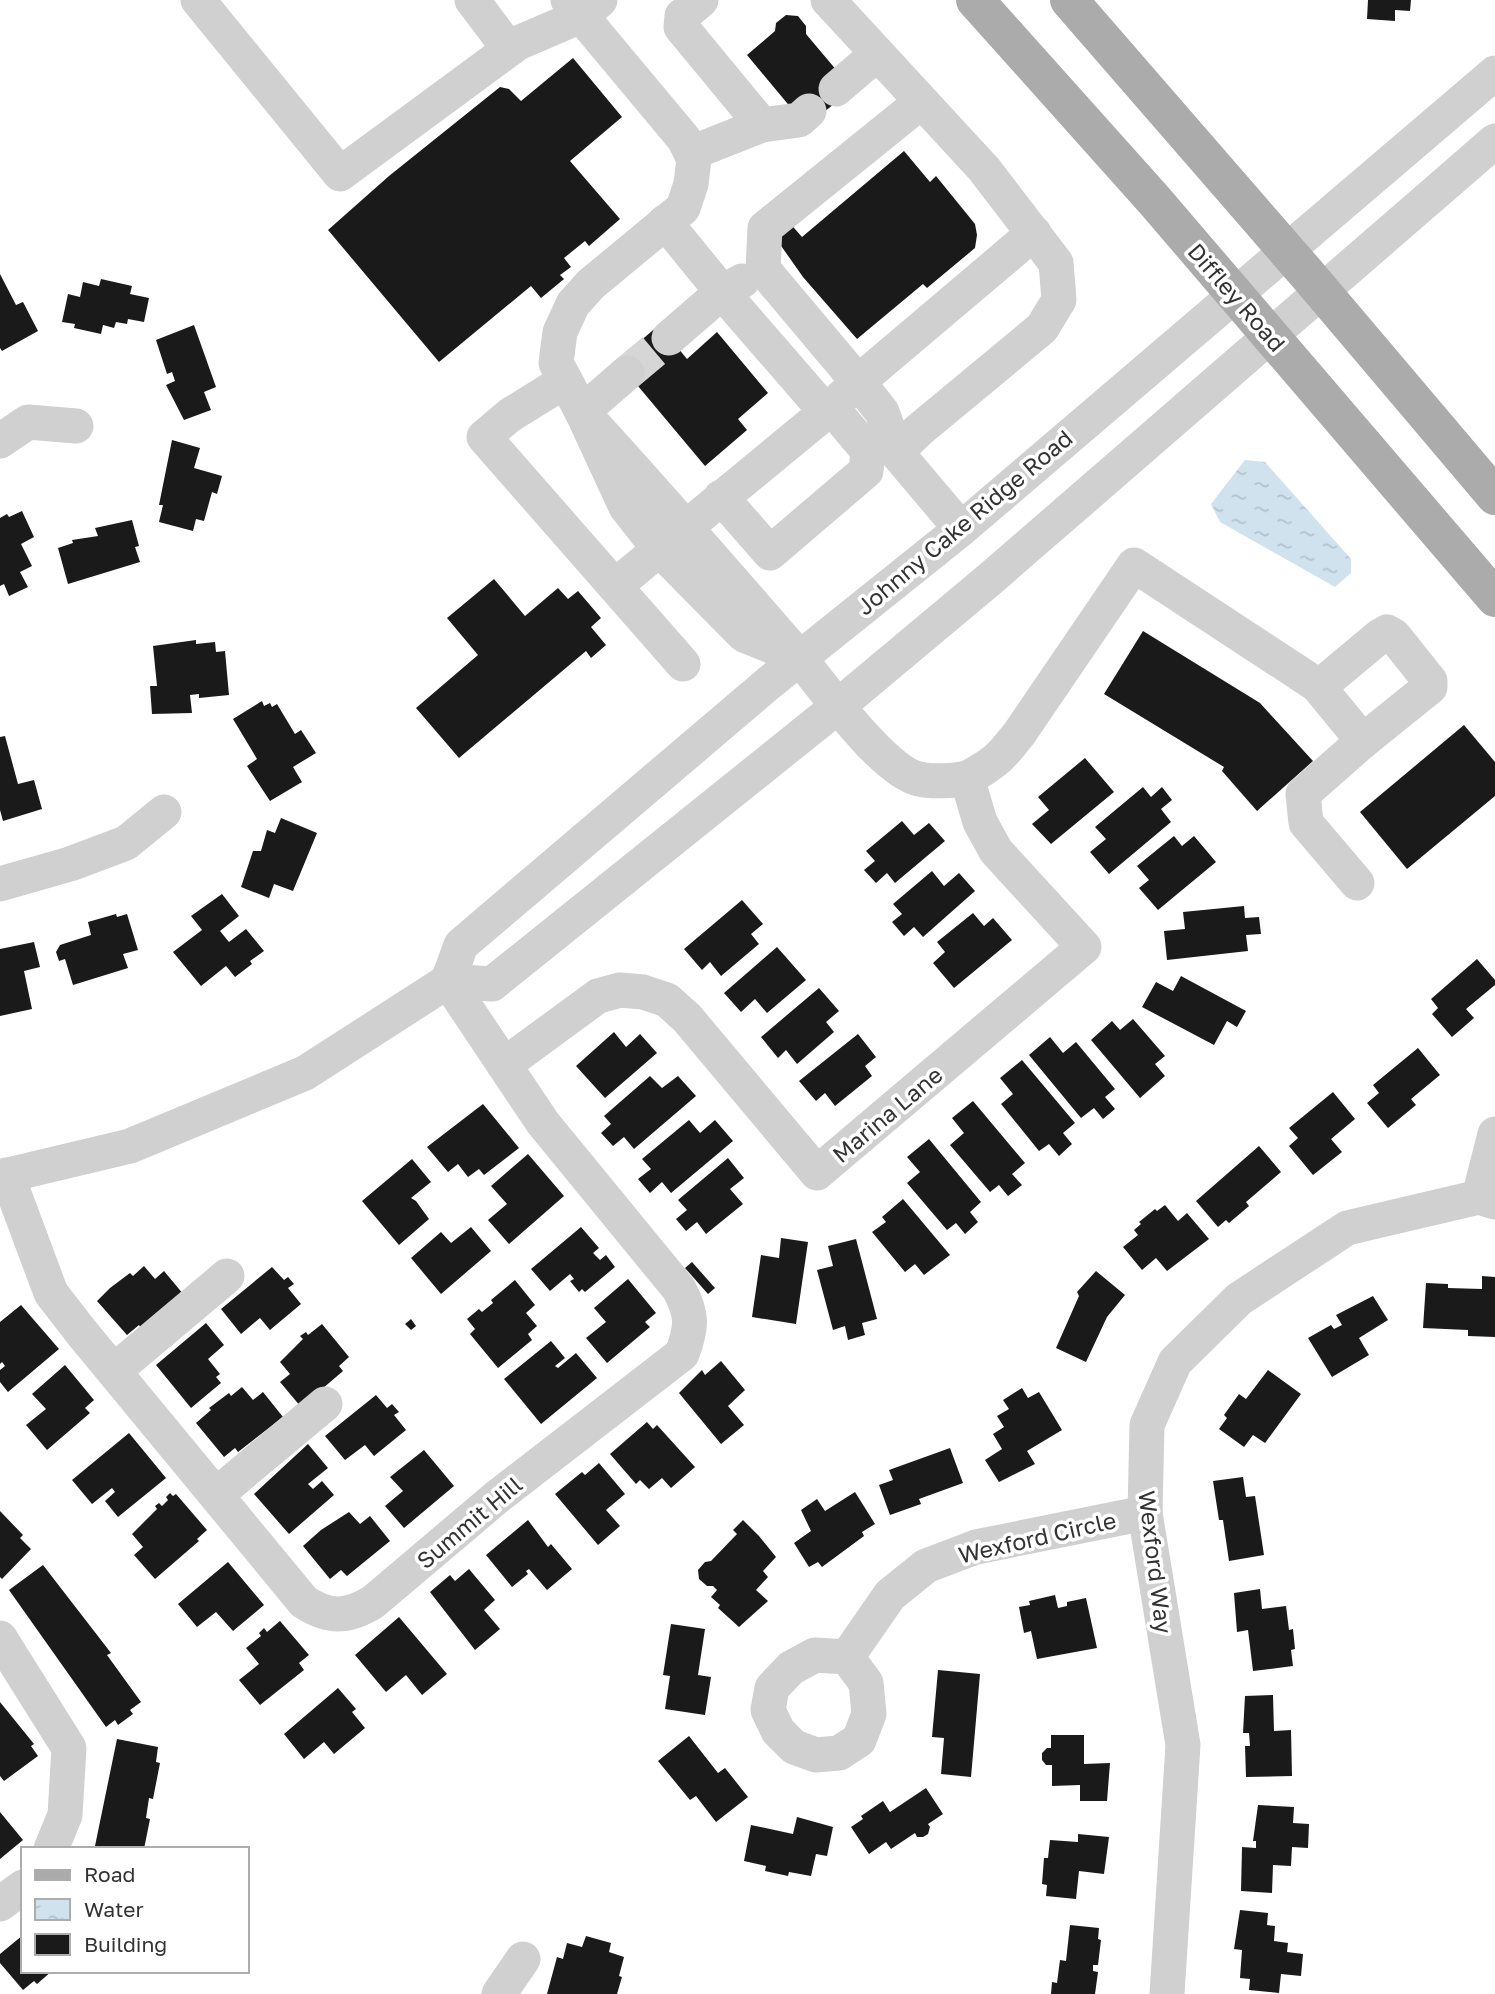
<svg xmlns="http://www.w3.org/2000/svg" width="1495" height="1994" font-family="'Golos Text',sans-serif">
  <defs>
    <pattern id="water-ripples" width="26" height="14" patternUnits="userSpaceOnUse" patternTransform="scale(1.75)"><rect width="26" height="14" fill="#cfe2ee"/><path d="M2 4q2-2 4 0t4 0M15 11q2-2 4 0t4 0" fill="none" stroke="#b2c2cd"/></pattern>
  </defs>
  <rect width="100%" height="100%" fill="#fff"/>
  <polygon fill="url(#water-ripples)" points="1245,460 1265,462 1351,559 1351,573 1335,587 1220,522 1211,504"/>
  <g fill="#1a1a1a">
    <polygon points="1368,0 1411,0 1410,11 1395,10 1395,21 1367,19"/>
    <polygon points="786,15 798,16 806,26 806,34 838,72 843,97 815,119 792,109 747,55 775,31 776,23"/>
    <polygon points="573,58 622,117 570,161 620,219 589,246 585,241 564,258 571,267 560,275 564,279 541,298 531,286 439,362 328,230 389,176 500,87 509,89 521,101"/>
    <polygon points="904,151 930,182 936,176 975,224 977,235 975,248 927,288 923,284 857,339 803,277 772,233 787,220 802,237"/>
    <polygon points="0,274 16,305 23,302 38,331 2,351 0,348"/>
    <polygon points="101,279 132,286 130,294 149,298 144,322 128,319 127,324 116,322 114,328 103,325 101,334 74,328 75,324 62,322 68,294 80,297 83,282 99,286"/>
    <polygon points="194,325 216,387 204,392 211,410 184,420 166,385 175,381 172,372 167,374 156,340"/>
    <polygon points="659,325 687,359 717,332 768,393 738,419 747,430 705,466 617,361"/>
    <polygon points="172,440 200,448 194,468 222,476 217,494 212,492 204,521 196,519 193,531 159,522 163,505 159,505"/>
    <polygon points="22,511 34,537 21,544 32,566 20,572 28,587 9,596 4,584 0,586 0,518 7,514 9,517"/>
    <polygon points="132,520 139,546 135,547 140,562 68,584 58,548 73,543 72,540 98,536 95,528"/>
    <polygon points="494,579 525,616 558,588 568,599 578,591 601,618 591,627 606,645 591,658 586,651 459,758 416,708 478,655 447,618"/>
    <polygon points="1143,631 1260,703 1313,761 1257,811 1222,771 1224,767 1104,694"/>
    <polygon points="196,640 196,644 215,642 216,652 225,651 229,695 199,698 199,694 190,695 192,713 152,714 150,686 157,686 153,646"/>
    <polygon points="262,701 264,706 270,703 272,707 277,704 295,734 301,730 316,753 293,767 302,782 270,801 247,766 257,759 233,719"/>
    <polygon points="1464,725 1495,762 1495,796 1407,869 1360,812"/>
    <polygon points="5,736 18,784 34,780 42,809 3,821 0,810 0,737"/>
    <polygon points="1085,758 1114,792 1051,844 1032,824 1049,810 1038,797"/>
    <polygon points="1143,787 1151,797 1162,787 1172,800 1161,809 1171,822 1109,874 1090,852 1106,839 1095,827"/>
    <polygon points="281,818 317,833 293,891 274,884 269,898 241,887 253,851 261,851 267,830 275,833"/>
    <polygon points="902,821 914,835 929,823 945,841 895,883 887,873 876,883 864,870 875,861 866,851"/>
    <polygon points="1174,836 1182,846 1194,836 1216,862 1158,910 1139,888 1149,880 1137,866"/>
    <polygon points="932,871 944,886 959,873 975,891 923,937 914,927 904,936 892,922 902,914 893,904"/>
    <polygon points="222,894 239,916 220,931 229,942 246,929 264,951 250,961 252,964 235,977 226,966 201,986 173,952 202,930 191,916"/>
    <polygon points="742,900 763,924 751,934 759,944 721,976 710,962 702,970 684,949"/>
    <polygon points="1244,906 1245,918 1259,917 1261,934 1246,935 1248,951 1167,960 1164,931 1185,929 1183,912"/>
    <polygon points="973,913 984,926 993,918 1012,940 954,988 933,963 945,952 937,942"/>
    <polygon points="116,914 117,917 127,914 138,950 123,954 128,968 73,985 65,959 59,961 56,952 60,945 91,935 88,922"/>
    <polygon points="34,942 40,967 24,971 32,1009 0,1016 0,949"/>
    <polygon points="777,947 806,980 767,1013 755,999 741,1012 724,993"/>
    <polygon points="1477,959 1495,980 1495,985 1466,1009 1474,1018 1452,1037 1432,1014 1438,1008 1431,999"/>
    <polygon points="1181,976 1246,1011 1237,1027 1227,1021 1214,1045 1142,1007 1156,982 1173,991"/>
    <polygon points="819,988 839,1011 826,1022 834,1032 797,1064 786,1050 778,1058 761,1037"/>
    <polygon points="1133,1019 1165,1056 1155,1064 1165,1076 1140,1098 1091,1040 1112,1021 1120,1030"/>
    <polygon points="614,1032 626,1047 640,1034 657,1053 605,1098 576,1066"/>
    <polygon points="858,1034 876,1057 865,1066 872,1076 835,1106 825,1093 816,1101 799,1081"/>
    <polygon points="1050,1037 1063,1053 1076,1042 1115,1089 1105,1097 1115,1109 1103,1119 1094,1108 1081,1118 1029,1055"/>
    <polygon points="1418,1048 1440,1075 1411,1099 1416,1105 1388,1128 1367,1103 1379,1093 1373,1085"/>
    <polygon points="1022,1060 1075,1123 1063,1133 1072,1144 1059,1156 1049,1144 1039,1151 1001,1104 1013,1094 1000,1078"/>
    <polygon points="650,1076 662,1088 678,1076 696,1096 634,1149 624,1137 613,1146 601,1133 611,1124 604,1116"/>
    <polygon points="1333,1092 1355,1119 1331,1139 1342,1152 1313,1175 1289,1146 1298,1138 1289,1128"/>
    <polygon points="973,1101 1025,1163 1012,1174 1022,1185 1008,1196 999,1185 990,1192 950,1145 964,1133 952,1118"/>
    <polygon points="483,1104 519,1148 484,1175 479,1169 468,1177 458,1164 448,1172 427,1147"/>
    <polygon points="689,1120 700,1133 715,1120 733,1141 671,1193 662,1182 650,1193 638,1179 651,1169 642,1159"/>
    <polygon points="929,1139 981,1202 970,1212 978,1222 965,1234 956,1223 947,1230 907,1183 920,1172 907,1157"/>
    <polygon points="1259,1146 1281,1172 1246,1202 1249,1206 1229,1223 1226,1220 1218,1227 1196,1201"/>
    <polygon points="528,1154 564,1196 509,1244 488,1220 507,1204 491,1186"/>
    <polygon points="728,1158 744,1178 730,1189 743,1204 706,1234 697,1222 686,1231 676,1219 687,1210 678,1200"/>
    <polygon points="412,1159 431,1182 411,1198 416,1201 429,1219 399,1245 362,1201"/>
    <polygon points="903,1199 950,1255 924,1275 915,1264 905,1272 872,1232 886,1222 882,1217"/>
    <polygon points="1165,1205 1178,1221 1187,1213 1209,1239 1167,1271 1156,1258 1142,1270 1123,1247 1138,1235 1134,1230 1141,1224 1139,1222 1155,1209 1157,1211"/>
    <polygon points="471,1227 491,1251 441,1294 411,1258 441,1232 451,1243"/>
    <polygon points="581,1227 599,1248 593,1253 600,1260 606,1255 615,1267 585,1292 582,1289 579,1292 570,1281 574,1279 570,1274 550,1291 531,1269"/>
    <polygon points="781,1238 808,1242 796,1324 752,1317 761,1255 779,1258"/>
    <polygon points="856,1239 877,1319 862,1323 865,1335 848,1340 845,1326 833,1330 817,1270 833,1266 828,1246"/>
    <polygon points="692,1262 715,1288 708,1294 685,1268"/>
    <polygon points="144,1266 155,1279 164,1271 184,1295 142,1330 139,1325 127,1335 97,1301 110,1288 130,1273 133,1276"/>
    <polygon points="272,1267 284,1280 288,1277 294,1284 288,1288 301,1304 270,1330 260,1318 241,1334 221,1309"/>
    <polygon points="1096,1271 1125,1295 1107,1317 1086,1362 1056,1348 1079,1296 1077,1292"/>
    <polygon points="1482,1276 1495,1277 1495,1337 1468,1336 1468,1330 1423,1328 1426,1283 1448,1284 1448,1288 1482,1289"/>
    <polygon points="628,1279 656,1313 645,1322 650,1327 607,1363 586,1338 606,1322 594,1308"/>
    <polygon points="515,1280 535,1305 526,1313 537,1326 528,1334 532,1340 498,1368 470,1334 475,1329 467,1319 479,1309 482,1312 493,1303 491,1300"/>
    <polygon points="1373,1296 1388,1320 1359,1338 1369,1355 1332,1377 1308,1338 1331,1325 1334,1329 1342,1325 1336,1315"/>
    <polygon points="21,1305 59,1349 8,1392 0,1382 0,1370 5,1366 2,1362 0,1364 0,1322"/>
    <polygon points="411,1319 416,1326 411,1330 405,1324"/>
    <polygon points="206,1323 224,1345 208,1359 220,1374 216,1377 221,1383 191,1408 156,1365"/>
    <polygon points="322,1324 349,1357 339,1366 343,1371 301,1407 280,1382 290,1374 280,1362 303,1339 300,1336 306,1332 308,1335"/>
    <polygon points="551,1341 565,1358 555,1366 558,1368 576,1353 597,1378 541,1424 504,1379"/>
    <polygon points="721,1361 745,1390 728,1406 744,1425 721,1444 679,1393 702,1370 705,1375"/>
    <polygon points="65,1365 94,1400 85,1408 90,1413 47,1450 26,1425 46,1409 32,1394"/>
    <polygon points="1268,1370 1301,1394 1265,1443 1253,1435 1244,1447 1219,1429 1227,1418 1224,1415 1239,1394 1246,1399"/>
    <polygon points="242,1387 253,1400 263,1392 283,1417 238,1452 235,1448 224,1457 196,1423 211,1410 209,1408 229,1393 231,1396"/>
    <polygon points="1022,1388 1028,1398 1039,1392 1062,1430 1027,1451 1035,1464 999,1482 985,1460 1002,1449 993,1434 1004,1427 997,1416 1009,1409 1003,1400"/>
    <polygon points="376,1395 387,1408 392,1404 399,1412 394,1415 406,1430 374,1456 365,1445 345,1460 325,1436"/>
    <polygon points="647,1422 653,1429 657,1425 695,1467 671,1488 662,1478 649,1489 640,1480 636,1484 610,1454"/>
    <polygon points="129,1433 166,1478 118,1517 105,1501 115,1492 112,1488 92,1504 72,1480"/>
    <polygon points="308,1444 328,1468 308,1484 313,1489 322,1481 334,1495 289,1534 254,1494"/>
    <polygon points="950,1448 963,1483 919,1499 921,1504 890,1515 879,1485 893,1480 889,1470"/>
    <polygon points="424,1450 454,1486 404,1528 385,1506 403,1491 390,1477"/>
    <polygon points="599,1463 625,1494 606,1510 620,1526 598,1545 555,1494 582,1472 585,1475"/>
    <polygon points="1243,1477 1246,1497 1255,1496 1264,1555 1229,1561 1223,1520 1219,1520 1213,1481"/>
    <polygon points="855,1492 875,1524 862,1532 864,1536 822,1567 818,1562 809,1567 794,1543 811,1531 801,1510 817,1499 825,1511"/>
    <polygon points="170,1493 173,1496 176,1494 207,1530 197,1539 199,1541 155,1579 134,1555 143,1547 132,1534 157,1509 155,1506 159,1503 162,1506 168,1500 166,1497"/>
    <polygon points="0,1511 23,1535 20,1538 31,1549 2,1579 0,1577"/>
    <polygon points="349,1512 360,1524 370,1516 390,1541 347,1576 341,1570 330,1579 303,1546 321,1530"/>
    <polygon points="528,1520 548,1547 551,1544 572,1569 547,1590 529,1569 526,1571 528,1574 512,1587 486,1555"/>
    <polygon points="743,1520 759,1536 776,1557 763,1571 768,1577 756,1590 768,1601 739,1627 718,1608 720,1605 711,1597 717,1590 713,1586 707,1586 699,1579 698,1570 705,1562 711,1561 737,1534 733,1530"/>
    <polygon points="228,1562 264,1605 233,1631 216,1612 197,1627 178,1604"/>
    <polygon points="43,1565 111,1653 107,1655 141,1702 130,1710 133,1714 118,1725 115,1720 106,1727 9,1590"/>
    <polygon points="469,1569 495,1600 484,1610 500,1629 475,1650 430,1592 450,1575 455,1581"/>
    <polygon points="1260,1589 1262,1609 1286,1606 1289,1630 1293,1629 1295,1649 1291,1650 1293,1666 1253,1671 1248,1630 1237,1632 1234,1593"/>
    <polygon points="1055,1595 1058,1608 1067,1606 1067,1602 1086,1598 1097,1648 1037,1659 1031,1631 1024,1633 1019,1607 1030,1605 1029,1601"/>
    <polygon points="399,1617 447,1674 422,1695 406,1675 386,1692 355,1655"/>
    <polygon points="280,1621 309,1655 299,1663 304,1670 260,1705 239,1680 259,1664 246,1648 261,1636 259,1633 264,1628 267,1632"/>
    <polygon points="671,1624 705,1629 698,1675 711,1677 705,1715 665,1709 670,1676 663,1675"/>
    <polygon points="938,1670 980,1674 971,1777 941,1774 944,1738 932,1737"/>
    <polygon points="338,1688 356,1709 352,1712 365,1728 334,1754 324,1742 304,1759 284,1734"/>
    <polygon points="1273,1695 1274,1731 1291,1730 1292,1776 1246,1777 1245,1746 1250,1746 1249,1733 1243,1733 1245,1696"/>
    <polygon points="0,1702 34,1744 31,1746 38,1756 4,1781 0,1776"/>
    <polygon points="1051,1735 1084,1735 1084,1764 1110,1763 1107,1801 1080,1801 1080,1785 1052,1786 1052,1765 1046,1765 1042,1760 1042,1753 1047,1748 1051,1748"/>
    <polygon points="689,1736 718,1773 725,1768 748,1797 716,1822 696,1796 690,1800 658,1761"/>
    <polygon points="117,1739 158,1747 156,1762 160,1763 153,1799 149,1798 146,1818 150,1819 144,1849 99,1849 99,1847 95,1846"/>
    <polygon points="926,1788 943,1814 928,1824 930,1827 928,1834 923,1837 917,1837 915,1833 891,1849 886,1842 869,1854 851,1827 863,1819 861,1816 883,1801 890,1812"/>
    <polygon points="1258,1805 1294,1807 1293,1823 1309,1824 1308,1848 1292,1847 1291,1866 1273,1865 1272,1893 1241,1891 1242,1847 1256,1848 1256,1841 1253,1841"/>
    <polygon points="0,1812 23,1840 0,1859"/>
    <polygon points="797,1817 833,1827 827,1856 816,1854 811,1876 789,1872 788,1876 765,1871 766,1866 744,1861 751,1825 793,1834"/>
    <polygon points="1078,1834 1109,1837 1104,1874 1079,1871 1076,1899 1046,1896 1047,1885 1042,1884 1044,1858 1048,1858 1050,1840 1078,1842"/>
    <polygon points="1240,1910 1268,1913 1267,1925 1275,1926 1274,1941 1288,1943 1287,1952 1303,1954 1301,1976 1281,1974 1279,1993 1249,1990 1250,1979 1240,1978 1242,1950 1234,1949"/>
    <polygon points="1070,1925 1099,1928 1098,1939 1101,1940 1098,1965 1093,1965 1093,1971 1098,1972 1095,1994 1051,1994 1052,1982 1057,1983 1060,1960 1066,1961"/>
    <polygon points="23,1935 23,1971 52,1971 37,1984 34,1981 23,1990 0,1963 0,1954"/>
    <polygon points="586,1936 611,1943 609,1952 624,1957 619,1976 622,1977 617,1994 547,1994 557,1957 563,1959 567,1943 582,1947"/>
  </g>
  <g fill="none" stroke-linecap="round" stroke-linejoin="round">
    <polyline stroke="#d6d6d6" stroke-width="35" stroke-dasharray="35 18" stroke-linecap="butt" points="627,373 669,338"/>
    <g stroke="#d0d0d0" stroke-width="35">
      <polyline points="198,0 340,174 518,43 581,16 600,0"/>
      <polyline points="472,0 509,49"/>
      <polyline points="568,0 684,139 694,159 691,184 683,208 591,284 573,304 560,332 556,363 582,412 626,507 659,549 744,635 793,655"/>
      <polyline points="828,0 984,169 1056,263 1059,300 1042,328 919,430 896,452 961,529"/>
      <polyline points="836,89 877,54"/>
      <polyline points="762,125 799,120 809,111"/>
      <polyline points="691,153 762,125 681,27 682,16 701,0"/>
      <polyline points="665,222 722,292 826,412"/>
      <polyline points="669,338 722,292 742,281"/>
      <polyline points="565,381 510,415 484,437 683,664"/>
      <path d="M582,412C655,491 726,573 797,655C821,684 884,772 919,779C931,782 955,781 967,778C974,775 992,764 998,758C1006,751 1012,742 1019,734L1134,565L1317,685L1363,741L1303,794L1306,823L1357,883"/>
      <polyline points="582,412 627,373"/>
      <polyline points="0,441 28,422 76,426"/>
      <polyline points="896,452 882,412 858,382 763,269 765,228 921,102"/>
      <polyline points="721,497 770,553 866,471 868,451 831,407"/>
      <polyline points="615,586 826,412 858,382 1034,233"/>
      <polyline points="1319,687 1380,636 1387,632 1394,636 1430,681 1430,687 1363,741"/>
      <polyline points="0,884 70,864 126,843 164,812"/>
      <polyline points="448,981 461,945 770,682 961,529 1495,73"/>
      <polyline points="504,1065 598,996 620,990 643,992 667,1000 687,1018 817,1173 1084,947 996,851 980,822 967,778"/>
      <path d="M7,1175L51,1293L82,1333L304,1602C329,1618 347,1618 373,1602L497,1497L682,1354C692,1327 693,1315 679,1289L543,1123L448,981"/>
      <polyline points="0,1177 130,1146 305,1073 448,981 492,984 837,707 990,579 1495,141"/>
      <polyline points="1479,1197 1495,1134"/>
      <polyline points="114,1371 227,1276"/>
      <polyline points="216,1495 325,1404"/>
      <polyline points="0,1638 69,1748 65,1815 51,1849"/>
      <polyline points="847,1657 866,1683 869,1714 859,1740 839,1753 816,1755 794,1747 778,1731 768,1710 772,1688 791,1668 815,1655 847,1657 890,1595 926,1566 976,1547 1145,1513"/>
      <polyline points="0,1904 23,1887"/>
      <polyline points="499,1994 523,1959"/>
      <polyline points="1167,1994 1183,1745 1145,1513 1147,1425 1175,1362 1239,1299 1347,1228 1479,1197 1495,1202"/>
    </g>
    <g stroke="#ababab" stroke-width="38">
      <polyline points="975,0 1154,200 1495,598"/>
      <polyline points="1069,0 1307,274 1495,496"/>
    </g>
  </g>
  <g text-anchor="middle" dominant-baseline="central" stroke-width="7" stroke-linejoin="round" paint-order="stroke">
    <g font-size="23" fill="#333" stroke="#fff">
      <text transform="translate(1237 297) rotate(49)">Diffley Road</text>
      <text transform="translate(964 522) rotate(-40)">Johnny Cake Ridge Road</text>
      <text transform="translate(887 1114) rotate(-40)">Marina Lane</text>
      <text transform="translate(469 1522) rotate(-40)">Summit Hill</text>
      <text transform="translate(1037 1537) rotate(-13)">Wexford Circle</text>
      <text transform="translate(1156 1562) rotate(83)">Wexford Way</text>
    </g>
  </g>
  <rect x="21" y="1847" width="228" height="126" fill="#ffffff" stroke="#adadad" stroke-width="2"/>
  <rect x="35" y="1870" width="35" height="10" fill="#ababab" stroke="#adadad" stroke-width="2"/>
  <text x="84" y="1882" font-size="21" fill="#333333">Road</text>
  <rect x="35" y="1899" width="35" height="21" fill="url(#water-ripples)" stroke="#adadad" stroke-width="2"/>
  <text x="84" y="1917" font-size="21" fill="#333333">Water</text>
  <rect x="35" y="1934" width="35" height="21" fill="#1a1a1a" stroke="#adadad" stroke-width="2"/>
  <text x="84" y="1952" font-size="21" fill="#333333">Building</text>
</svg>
